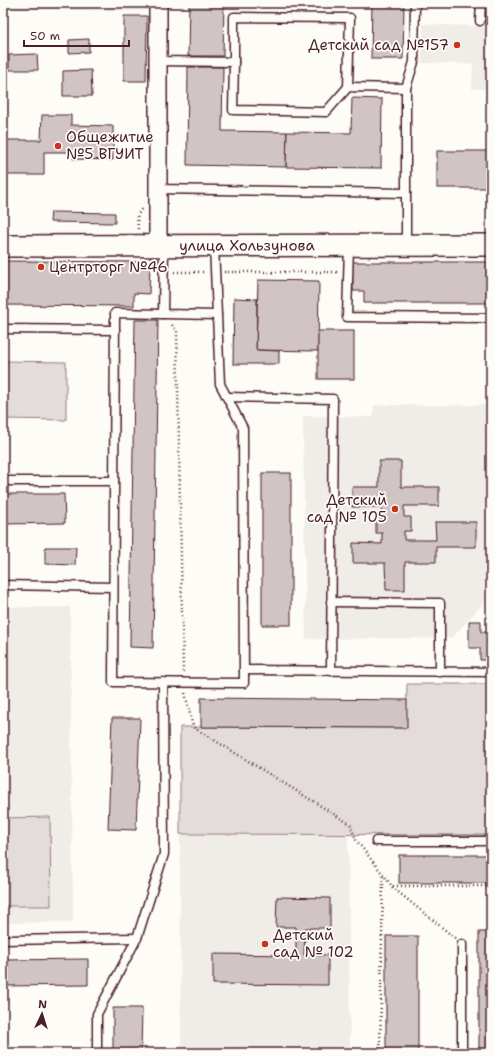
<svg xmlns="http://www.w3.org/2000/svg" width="494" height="1056" font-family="'Shantell Sans',sans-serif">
  <rect width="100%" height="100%" fill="#fdfcf7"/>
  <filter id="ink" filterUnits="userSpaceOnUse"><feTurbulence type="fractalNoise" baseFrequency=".025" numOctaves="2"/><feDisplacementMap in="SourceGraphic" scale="8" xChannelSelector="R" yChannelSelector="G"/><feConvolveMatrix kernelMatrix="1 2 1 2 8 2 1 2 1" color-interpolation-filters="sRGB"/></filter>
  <g filter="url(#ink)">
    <g fill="#f0ece8">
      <polygon points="3,3 150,3 147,11 3,9"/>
      <polygon points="491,11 491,89 472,89 473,64 422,63 423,24 487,27 487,14"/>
      <polygon points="374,405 488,405 485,601 452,638 306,639 303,416 373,417"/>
      <polygon points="3,607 70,607 73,922 3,923"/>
      <polygon points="180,834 348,835 350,1053 181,1053"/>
    </g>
    <g fill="#e3dcda" stroke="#967e82">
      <polygon points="3,361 66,362 66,420 3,419"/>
      <polygon points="407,684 491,684 491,835 180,834 180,727 406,728"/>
      <polygon points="50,817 51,906 3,906 3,818"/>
    </g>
    <g fill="#d0c5c4" stroke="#4a1f2b">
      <polygon points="189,3 224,3 223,56 188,56"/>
      <polygon points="372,3 404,3 403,59 371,59"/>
      <polygon points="124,16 147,16 146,81 124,81"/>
      <polygon points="89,39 89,52 69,53 69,40"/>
      <polygon points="37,54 38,70 9,70 9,55"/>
      <polygon points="188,67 223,67 222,131 287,132 286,167 187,165"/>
      <polygon points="91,70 92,96 63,96 63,71"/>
      <polygon points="352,98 382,99 381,168 286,167 287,132 351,133"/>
      <polygon points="42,115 71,115 71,125 113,126 113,160 73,159 73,152 44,152 44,175 7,175 7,164 3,164 3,140 41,140"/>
      <rect x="437" y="151" width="54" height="37"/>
      <polygon points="51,212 115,213 115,223 50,222"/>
      <polygon points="3,261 150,262 149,294 134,293 134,306 3,305"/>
      <polygon points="352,262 491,262 491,303 364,303 364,291 353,291"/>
      <polygon points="258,280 319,281 318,351 256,350"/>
      <polygon points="234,298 257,299 256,350 279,351 279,364 233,364"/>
      <polygon points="135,320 158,320 153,648 130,647"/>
      <rect x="318" y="331" width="36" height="48"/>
      <polygon points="379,461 401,461 401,487 439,487 439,506 404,506 404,517 411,517 411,531 404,531 404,540 436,540 435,522 476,522 476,547 436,547 436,562 405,562 405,590 386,590 385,563 353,563 353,543 382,544 382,533 376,533 376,519 382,519 381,507 352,507 352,487 379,487"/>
      <rect x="262" y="473" width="29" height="152"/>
      <polygon points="3,494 64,494 65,523 3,524"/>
      <polygon points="45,547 76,547 75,565 45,564"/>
      <polygon points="469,621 481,621 481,632 491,632 491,660 480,660 480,648 469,648"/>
      <polygon points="201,698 407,700 407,728 201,727"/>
      <polygon points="112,718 140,718 136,830 108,829"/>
      <rect x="399" y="855" width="92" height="28"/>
      <polygon points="277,897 330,898 330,928 305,928 304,955 328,955 328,985 213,984 213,954 296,955 296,927 276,927"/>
      <rect x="479" y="932" width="12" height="121"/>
      <rect x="386" y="936" width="32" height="117"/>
      <polygon points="88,959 88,985 3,986 3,960"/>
      <polygon points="113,1008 142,1008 141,1053 113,1053"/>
    </g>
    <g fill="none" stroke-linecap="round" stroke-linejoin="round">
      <defs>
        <g id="service">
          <polyline points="480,21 481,3"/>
          <polyline points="158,61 234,62 233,110 326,112 348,87 406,88"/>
          <polyline points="234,62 234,17 350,18 348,87"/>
          <polyline points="158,189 406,193"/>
          <polyline points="406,244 406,88 414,62 415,3"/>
          <polyline points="164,246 163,314 217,315"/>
          <polyline points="349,246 347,317 491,318"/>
          <polyline points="163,314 115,313 113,682 244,683 243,428 220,384 214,246"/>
          <polyline points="3,329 115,330"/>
          <polyline points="227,397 333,399 331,671"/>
          <polyline points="3,481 114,481"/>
          <polyline points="3,585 113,587"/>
          <polyline points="331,602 440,603 440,672"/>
          <polyline points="244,670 491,672"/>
          <polyline points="376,841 491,841"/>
          <polyline points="3,940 137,938"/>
          <polyline points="462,944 462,1053"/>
          <polyline points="97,1053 97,1014 137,938 164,854 163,682"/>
        </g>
        <polyline id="minor" points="158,246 158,3"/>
        <g id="tertiary">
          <path id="s1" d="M3,246L491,245"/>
        </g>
      </defs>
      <use href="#service" stroke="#4a1f2b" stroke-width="11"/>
      <use href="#minor" stroke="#4a1f2b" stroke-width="20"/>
      <use href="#tertiary" stroke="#4a1f2b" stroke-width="24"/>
      <g stroke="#4a1f2b" stroke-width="2.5" stroke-dasharray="1 3" stroke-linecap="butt">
        <polyline points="138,229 137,216 142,208"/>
        <polyline points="174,272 205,272"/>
        <polyline points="224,272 339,272"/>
        <polyline points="172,325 177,331 183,672"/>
        <polyline points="185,693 193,727 350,824 356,840 392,886 491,886"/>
        <polyline points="392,887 455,938"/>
        <polyline points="380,1053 383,875"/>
      </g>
      <use href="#service" stroke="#fdfcf7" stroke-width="8"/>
      <use href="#minor" stroke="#fdfcf7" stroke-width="17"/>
      <use href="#tertiary" stroke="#fdfcf7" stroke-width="21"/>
    </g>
  </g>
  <g fill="#c8321e" stroke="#fdfcf7" stroke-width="1.5">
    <circle cx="457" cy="45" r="4"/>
    <circle cx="58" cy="146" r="4"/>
    <circle cx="41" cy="267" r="4"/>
    <circle cx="395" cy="509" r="4"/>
    <circle cx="265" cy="944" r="4"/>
  </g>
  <g text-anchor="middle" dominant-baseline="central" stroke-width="3.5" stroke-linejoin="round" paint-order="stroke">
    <g font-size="15" fill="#4a1f2b" stroke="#fdfcf7" text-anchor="start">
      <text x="449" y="45" text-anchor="end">Детский сад №157</text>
      <text x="66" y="137">Общежитие<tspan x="66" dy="17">№5 ВГУИТ</tspan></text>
      <text x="49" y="267">Центрторг №46</text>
      <text x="387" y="500" text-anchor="end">Детский<tspan x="387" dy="17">сад № 105</tspan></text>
      <text x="273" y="935">Детский<tspan x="273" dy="17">сад № 102</tspan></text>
    </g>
    <g font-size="15" fill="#4a1f2b" stroke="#fdfcf7">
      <text stroke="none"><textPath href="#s1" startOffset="244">улица Хользунова</textPath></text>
    </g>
  </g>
  <rect width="494" height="1056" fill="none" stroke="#fdfcf7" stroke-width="16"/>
  <rect x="8" y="8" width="478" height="1040" fill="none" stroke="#4a1f2b" stroke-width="1.5" filter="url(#ink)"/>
  <g transform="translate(42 1014) rotate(4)" stroke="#fdfcf7" stroke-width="3" paint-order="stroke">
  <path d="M0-3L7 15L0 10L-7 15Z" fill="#4a1f2b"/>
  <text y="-6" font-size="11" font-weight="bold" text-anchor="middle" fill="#4a1f2b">N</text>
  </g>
  <path d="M24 40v6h105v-6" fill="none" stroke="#4a1f2b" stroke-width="2"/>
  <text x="30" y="40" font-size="12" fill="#4a1f2b" stroke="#fdfcf7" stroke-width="3" paint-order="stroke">50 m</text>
</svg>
